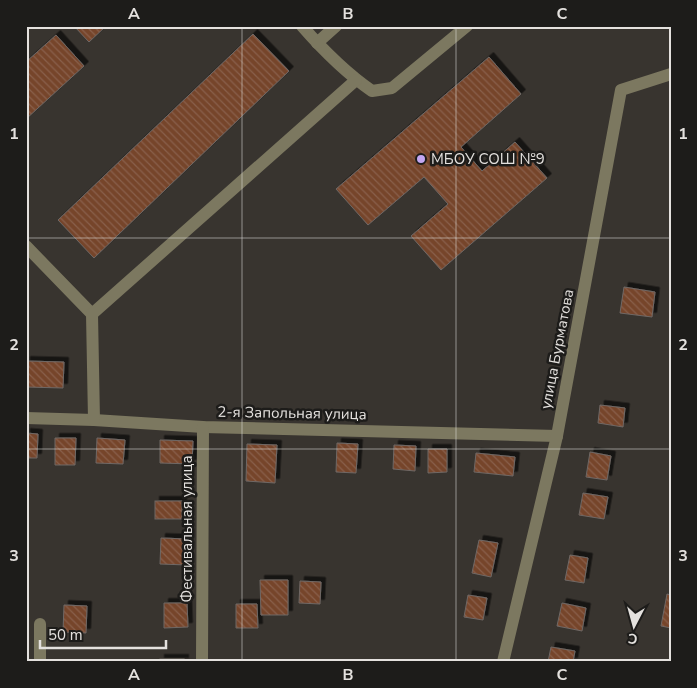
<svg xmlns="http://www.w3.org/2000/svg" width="697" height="688" font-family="'Nunito Sans',sans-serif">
  <defs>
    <pattern id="building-back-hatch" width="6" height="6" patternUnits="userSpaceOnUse" patternTransform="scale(1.25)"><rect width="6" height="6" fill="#76452c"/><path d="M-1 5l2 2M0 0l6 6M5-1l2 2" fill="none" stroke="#89604a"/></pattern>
    <filter id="shadow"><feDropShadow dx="4.5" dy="-4.5" stdDeviation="0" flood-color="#0009"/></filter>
  </defs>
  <rect width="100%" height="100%" fill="#38342f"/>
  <g fill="url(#building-back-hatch)" stroke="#6f6865" filter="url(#shadow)">
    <polygon points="74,26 106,26 89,42"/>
    <polygon points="253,34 289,71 94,258 58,220"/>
    <polygon points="56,35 84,66 26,119 26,62"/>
    <polygon points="489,57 521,94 461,147 482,171 515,142 547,178 441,270 411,236 448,204 424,177 368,225 336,189"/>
    <polygon points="624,287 655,292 652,317 620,313"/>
    <polygon points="26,361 64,362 63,388 26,387"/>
    <polygon points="600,405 625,408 623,427 598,423"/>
    <polygon points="26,433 38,434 37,458 26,458"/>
    <polygon points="55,438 76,438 75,465 55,465"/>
    <polygon points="97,438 125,440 123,464 96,463"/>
    <polygon points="160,440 193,441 192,464 160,463"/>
    <polygon points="337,443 358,444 356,473 336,472"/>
    <polygon points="247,444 277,445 275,483 246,481"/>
    <polygon points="394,445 416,446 415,471 393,469"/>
    <polygon points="428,449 447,449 447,472 428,473"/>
    <polygon points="590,452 611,456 607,480 586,477"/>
    <polygon points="476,453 515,457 513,476 474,472"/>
    <polygon points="583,493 608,497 604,519 579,515"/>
    <rect x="155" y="501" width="27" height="18"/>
    <polygon points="161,538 188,539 187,565 160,564"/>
    <polygon points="479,540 498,543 491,577 472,573"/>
    <polygon points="570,555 588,558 584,583 565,580"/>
    <polygon points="260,580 288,580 288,615 261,615"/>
    <polygon points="300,581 321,582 320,604 299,603"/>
    <polygon points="667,594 671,595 671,628 661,626"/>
    <polygon points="468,595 487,598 483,620 464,617"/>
    <polygon points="164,603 187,603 188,627 164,628"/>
    <polygon points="562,603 586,608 582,631 557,626"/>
    <polygon points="236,604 257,604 258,628 236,628"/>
    <polygon points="64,605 87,606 86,633 63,632"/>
    <polygon points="551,647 575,651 573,662 548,662"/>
    <rect x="160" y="659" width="24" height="3"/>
  </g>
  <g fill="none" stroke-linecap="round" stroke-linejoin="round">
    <g stroke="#7c7860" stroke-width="12">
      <path d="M302,26C323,50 346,73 372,91L392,88L467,26"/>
      <polyline points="317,43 336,26"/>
      <polyline points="26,246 92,314"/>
      <polyline points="26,418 94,420 203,427 557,436"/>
      <polyline points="94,420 92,314 356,80"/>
      <polyline points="40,662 40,624"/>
      <polyline points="202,662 203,427"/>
      <polyline points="503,662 557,436 621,90 671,74"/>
    </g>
  </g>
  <path fill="none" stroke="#e4e1de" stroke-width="1" stroke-opacity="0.55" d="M242,26V662M456,26V662M26,238H671M26,449H671"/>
  <circle fill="#c3a7f2" stroke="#1d1c1a" stroke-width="2" cx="421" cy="159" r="5"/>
  <g text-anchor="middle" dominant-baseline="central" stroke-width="5" stroke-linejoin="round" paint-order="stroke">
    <g font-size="15" fill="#e4e1de" stroke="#1d1c1a" text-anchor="start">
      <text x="431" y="159">МБОУ СОШ №9</text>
    </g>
    <g font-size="15" fill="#e4e1de" stroke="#1d1c1a">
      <text transform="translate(557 349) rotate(-79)">улица Бурматова</text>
      <text transform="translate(292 413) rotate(1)">2-я Запольная улица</text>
      <text transform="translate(187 529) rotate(-90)">Фестивальная улица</text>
    </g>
  </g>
  <rect width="697" height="688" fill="none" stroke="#1d1c1a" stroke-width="55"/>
  <g transform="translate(634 626) rotate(186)" stroke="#1d1c1a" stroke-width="4" paint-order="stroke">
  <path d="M0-4L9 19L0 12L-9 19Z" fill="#e4e1de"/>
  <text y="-8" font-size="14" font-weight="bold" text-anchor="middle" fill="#e4e1de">С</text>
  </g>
  <path d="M40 640v8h126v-8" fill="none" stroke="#e4e1de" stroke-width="2.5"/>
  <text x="48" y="640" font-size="15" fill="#e4e1de" stroke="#1d1c1a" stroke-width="4" paint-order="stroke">50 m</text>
  <rect x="28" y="28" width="642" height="632" fill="none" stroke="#e4e1de" stroke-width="2"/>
  <g font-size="16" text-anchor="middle" font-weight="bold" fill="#e4e1de">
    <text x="134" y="19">A</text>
    <text x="348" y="19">B</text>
    <text x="562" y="19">C</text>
    <text x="14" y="139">1</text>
    <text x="683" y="139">1</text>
    <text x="14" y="350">2</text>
    <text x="683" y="350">2</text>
    <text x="14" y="561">3</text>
    <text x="683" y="561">3</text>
    <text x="134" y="680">A</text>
    <text x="348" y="680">B</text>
    <text x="562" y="680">C</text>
  </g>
</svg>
